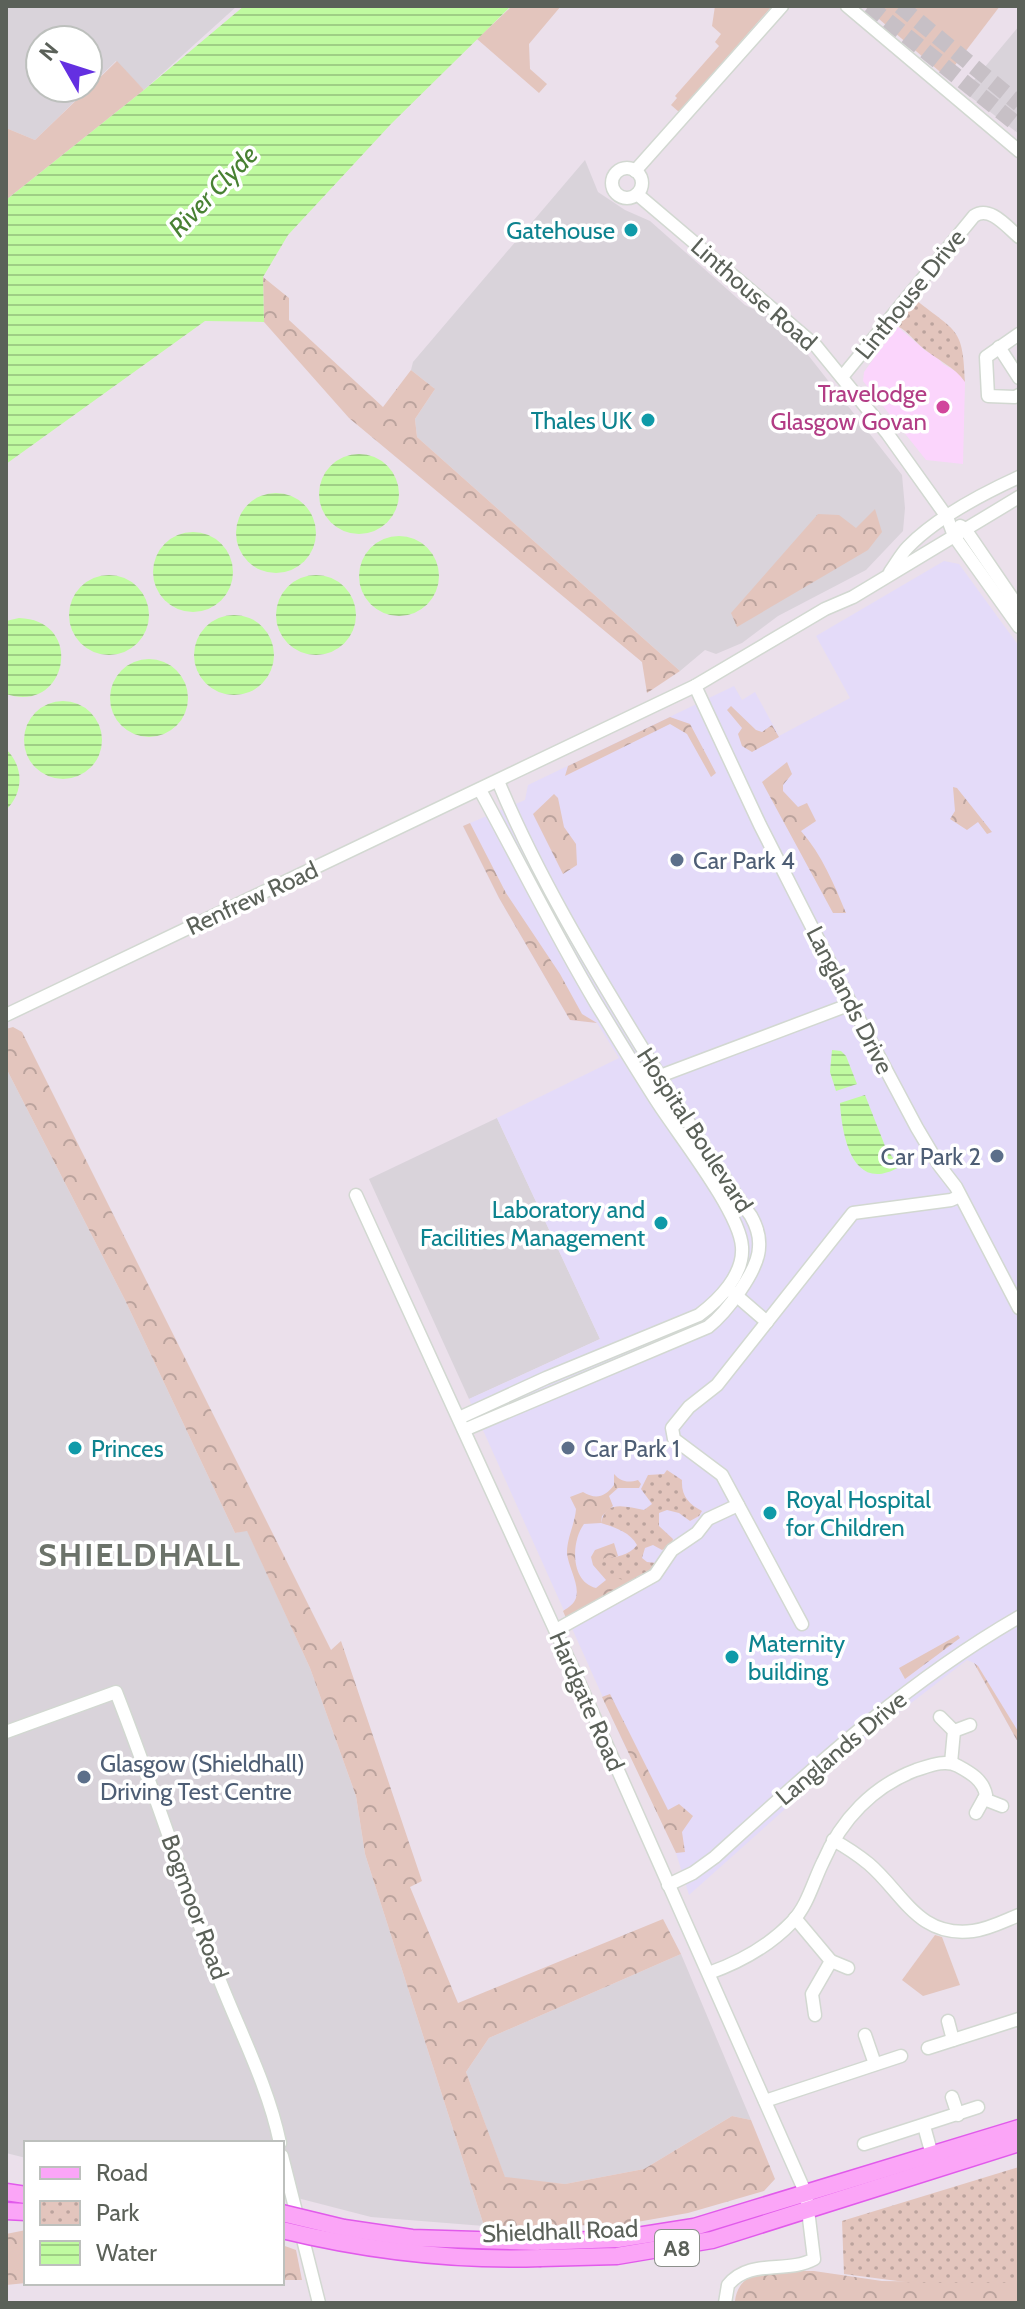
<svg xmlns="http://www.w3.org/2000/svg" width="1025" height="2309" font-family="Cabin,sans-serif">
  <defs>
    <pattern id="forest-crowns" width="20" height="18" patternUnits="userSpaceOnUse" patternTransform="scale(2)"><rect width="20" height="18" fill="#e3c5bd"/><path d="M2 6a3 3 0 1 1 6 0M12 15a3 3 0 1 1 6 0" fill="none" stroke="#bba39d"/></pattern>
    <pattern id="park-dots" width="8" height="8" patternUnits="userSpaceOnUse" patternTransform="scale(2)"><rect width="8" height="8" fill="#e3c5bd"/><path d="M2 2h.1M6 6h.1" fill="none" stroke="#bba39d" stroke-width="1.8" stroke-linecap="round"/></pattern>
    <pattern id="water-rules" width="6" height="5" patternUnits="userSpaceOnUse" patternTransform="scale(2)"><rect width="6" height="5" fill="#c0fba0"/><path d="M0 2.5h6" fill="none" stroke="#9fcf85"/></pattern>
  </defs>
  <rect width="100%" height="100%" fill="#ebe0eb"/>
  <polygon fill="#fbd5fc" points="897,326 926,351 936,356 943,364 959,373 965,382 963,464 926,460 863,381 864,372"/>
  <g fill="#d9d3da" fill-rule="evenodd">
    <path d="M6,6H237L144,90L116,61L35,140L6,128ZM40,40H88V88H40Z"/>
    <polygon points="1019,26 1019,134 964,92"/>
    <polygon points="585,160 598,192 625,210 650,221 745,305 776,320 801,346 902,475 905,508 903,531 866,570 778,616 742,643 716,654 705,650 680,671 417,437 415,419 435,389 411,370 413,362"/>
    <polygon points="6,1068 125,1300 235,1533 247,1530 310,1668 356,1796 365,1854 484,2226 371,2217 282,2194 282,2143 26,2143 26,2158 6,2153"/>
    <polygon points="497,1118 600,1339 469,1399 369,1179"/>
    <polygon points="681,1954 751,2120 732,2116 644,2169 565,2184 505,2178 466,2072 489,2038"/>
  </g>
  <polygon fill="#e4dbf9" points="944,561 959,564 1019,646 1019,1744 974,1663 967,1660 859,1743 689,1895 676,1853 649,1792 623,1742 469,1399 600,1339 497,1118 619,1058 597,1023 570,1020 499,898 463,826 525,800 528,785 734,686 742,700 755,692 779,736 850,698 816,636"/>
  <g fill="#e3c5bd">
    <polygon points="512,6 561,6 529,44 530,69 547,84 539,93 477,39"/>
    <polygon points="715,6 772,6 679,112 671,105 677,98 675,96 719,46 715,42 721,34 712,26"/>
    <polygon points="864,6 1000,6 946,77"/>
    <polygon points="117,61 144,90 6,200 6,128 35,140"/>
    <polygon points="935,1935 942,1937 960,1985 923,1996 902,1980"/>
  </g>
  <g fill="url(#forest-crowns)">
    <polygon points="263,277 289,298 289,320 383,407 411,370 435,389 415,419 417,437 680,671 647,693 642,662 349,418 264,322"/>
    <polygon points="875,509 882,532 868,550 737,627 731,613 818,514 839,515 856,528"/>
    <polygon points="731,706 756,730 762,732 772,725 779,737 752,752 742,746 738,734 742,728 727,710"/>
    <polygon points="670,717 690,724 716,773 711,777 687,734 670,724 565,776 568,766"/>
    <path d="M787,762L792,774L783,785V791L798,807L807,803L816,821L801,831C822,855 834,884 846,913H833L762,782Z"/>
    <polygon points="953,787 957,788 992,832 987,834 978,822 967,830 950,819 955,811"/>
    <polygon points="554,794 558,798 564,827 576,844 577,865 563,874 533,814"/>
    <polygon points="470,823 506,893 560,974 582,1014 597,1023 570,1020 499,898 463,826"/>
    <polygon points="13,1027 22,1032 331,1650 341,1641 422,1881 410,1887 458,2003 663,1919 681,1954 489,2038 466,2072 505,2177 565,2184 644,2169 732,2116 751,2120 775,2179 764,2191 688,2213 620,2225 484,2226 365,1854 356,1796 310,1668 247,1531 235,1533 125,1300 6,1068 6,1029"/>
    <path d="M614,1474C621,1482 628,1483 638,1480L641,1484L639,1488H618L609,1496L613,1506L602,1516L601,1523L584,1524C571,1541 570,1582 596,1588L606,1580L593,1565L591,1557L595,1550L614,1543L618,1556L613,1558L637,1578L566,1618L563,1611C569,1607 574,1604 576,1598C580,1584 568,1567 567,1553C567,1537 575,1524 576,1509L570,1497L583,1492C596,1500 605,1497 614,1485Z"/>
    <polygon points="958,1635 960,1638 905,1679 899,1668"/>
    <polygon points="974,1663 978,1666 1019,1733 1019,1744"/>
    <polygon points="610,1694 668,1810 679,1804 693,1816 682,1832 685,1852 676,1853 602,1697"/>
    <polygon points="26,2230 26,2283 6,2285 6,2234"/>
    <polygon points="282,2245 296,2250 302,2280 282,2280"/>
    <path d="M814,2271L882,2281L1019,2283V2303L735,2301C739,2264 785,2271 814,2271Z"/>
  </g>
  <g fill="url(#park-dots)">
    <path d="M916,300C957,333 963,327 965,382C955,367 937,360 923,348C914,341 908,331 897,326Z"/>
    <path d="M667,1470L682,1480C681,1496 689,1504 702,1511L699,1516L690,1521L679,1513L667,1510L659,1513V1526L673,1539L672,1544L662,1550L653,1545L645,1548L642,1558L647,1562L657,1563L656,1567C633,1580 620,1588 600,1565L604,1558C615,1558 630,1555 637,1545C630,1532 614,1527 601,1523C606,1499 626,1507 644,1510L652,1504L641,1489L648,1475L664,1474Z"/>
    <polygon points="1019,2167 1019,2283 913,2283 844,2274 842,2221"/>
  </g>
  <g fill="url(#water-rules)">
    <polygon points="244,6 511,6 391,124 288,235 263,277 264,322 205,321 6,464 6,200 144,90"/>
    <circle cx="359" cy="494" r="40"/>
    <circle cx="276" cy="533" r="40"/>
    <circle cx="193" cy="572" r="40"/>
    <circle cx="399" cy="576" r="40"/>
    <circle cx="109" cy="615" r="40"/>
    <circle cx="316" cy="615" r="40"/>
    <circle cx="234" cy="655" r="40"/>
    <path d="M19,618C86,620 67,715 6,694V621Z"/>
    <circle cx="149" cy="698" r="39"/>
    <circle cx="63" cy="740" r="39"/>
    <path d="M6,749C24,767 24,792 6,810Z"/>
    <polygon points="832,1050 841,1051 846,1056 857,1084 836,1091 830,1072"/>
    <path d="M865,1095L885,1146L899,1167C853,1194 842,1137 840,1103Z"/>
  </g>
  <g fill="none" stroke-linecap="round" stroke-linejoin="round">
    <g stroke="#c7c0c6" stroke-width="16" stroke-dasharray="16 8" stroke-linecap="butt">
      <polyline points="869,6 1019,126"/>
      <polyline points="900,6 1019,104"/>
    </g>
    <defs>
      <g id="minor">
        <polyline points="847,6 1019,151"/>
        <circle cx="627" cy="183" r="15"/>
        <polyline points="635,171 782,6"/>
        <polyline points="637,194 816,346 887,433 947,517 954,536 1019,627"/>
        <polyline points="1019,334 986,357 988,396 1015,397 1019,395"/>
        <polyline points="999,347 1019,378"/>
        <path d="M842,377L974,216C990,205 1007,227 1019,237"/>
        <polyline points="960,526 965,529 1019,608"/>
        <path d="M890,572C896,564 901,554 908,547C935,519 984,493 1019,477"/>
        <polyline points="695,686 760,825 851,1004 917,1128 939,1165 956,1187 1019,1308"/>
        <polyline points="6,1015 695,686 825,609 853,597 1019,497"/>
        <polyline points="652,1079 851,1004"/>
        <path d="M356,1195L573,1669L806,2194L814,2259C787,2274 750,2258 728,2285L725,2303"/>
        <polyline points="730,1290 767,1322"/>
        <path d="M459,1418L546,1378L699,1315C719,1300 744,1275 742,1247C740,1213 681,1138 660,1106C638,1072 617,1037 596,1003C555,934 519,861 480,790"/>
        <path d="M464,1430L708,1327C726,1313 759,1270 759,1247C760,1236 756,1225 751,1216C711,1161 677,1103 641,1046C589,961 536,873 498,781"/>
        <polyline points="802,1624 722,1475 674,1439 672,1428 689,1407 717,1385 853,1213 951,1200 960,1196"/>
        <polyline points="556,1630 655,1575 672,1550 697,1533 708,1519 738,1505"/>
        <polyline points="940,1717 954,1731 970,1725"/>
        <path d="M6,1732L116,1692C149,1776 178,1863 208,1949C230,2014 266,2076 280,2143"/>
        <polyline points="951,1763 954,1731"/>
        <polyline points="984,1799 1002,1806"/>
        <path d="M833,1840C846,1847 858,1855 869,1864C903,1893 918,1938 973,1931C989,1929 1004,1921 1019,1915"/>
        <path d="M668,1885L693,1873L715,1857C811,1770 906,1682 1019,1617"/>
        <polyline points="795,1918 831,1961 848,1968"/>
        <path d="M709,1973C740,1962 769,1946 792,1922C808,1905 813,1882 823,1862C841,1820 873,1786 916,1770C929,1766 945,1759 958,1766C971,1773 983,1780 986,1795L976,1813"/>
        <polyline points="815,2015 812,1994 831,1961"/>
        <polyline points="948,2021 953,2040"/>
        <polyline points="865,2035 875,2064"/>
        <polyline points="928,2048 1019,2019"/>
        <polyline points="952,2097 958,2115"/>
        <polyline points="765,2101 901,2056"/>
        <polyline points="924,2126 932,2155"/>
        <polyline points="864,2144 978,2107"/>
        <polyline points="282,2156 319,2303"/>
      </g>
      <g id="major">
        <polyline points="6,2192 26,2195"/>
        <polyline points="6,2211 26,2212"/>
        <polyline points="538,2242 618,2239 694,2227 1019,2128"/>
        <polyline points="541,2258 617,2256 712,2240 1019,2143"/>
      </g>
    </defs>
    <use href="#minor" stroke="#d2d8d1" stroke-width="15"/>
    <use href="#major" stroke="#e15aeb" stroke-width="19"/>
    <use href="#minor" stroke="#fff" stroke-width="12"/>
    <use href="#major" stroke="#fba5f7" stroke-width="16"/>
    <defs>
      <g id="major-bridge">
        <polyline points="282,2213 344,2228 412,2238 538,2242"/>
        <path d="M282,2230C368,2251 452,2261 541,2258"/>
      </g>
    </defs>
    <use href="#major-bridge" stroke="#e15aeb" stroke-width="19" stroke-linecap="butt"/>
    <use href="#major-bridge" stroke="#fba5f7" stroke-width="16"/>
  </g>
  <g fill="#0f9aa8" stroke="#fff" stroke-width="3">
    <circle cx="631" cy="230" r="8"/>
    <circle cx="648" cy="420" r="8"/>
    <circle cx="661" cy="1223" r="8"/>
    <circle cx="75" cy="1448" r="8"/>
    <circle cx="770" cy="1513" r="8"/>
    <circle cx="732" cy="1657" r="8"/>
  </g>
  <circle fill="#d1479c" stroke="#fff" stroke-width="3" cx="943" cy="407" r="8"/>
  <g fill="#5c6f8a" stroke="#fff" stroke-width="3">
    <circle cx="677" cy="860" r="8"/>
    <circle cx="997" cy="1156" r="8"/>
    <circle cx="568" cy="1448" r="8"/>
    <circle cx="84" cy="1777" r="8"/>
  </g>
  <g text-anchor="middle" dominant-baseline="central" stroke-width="7" stroke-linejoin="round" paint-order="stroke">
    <rect fill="#fff" stroke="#8c908b" stroke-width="2" x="655" y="2230" width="44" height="36" rx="6"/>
    <g font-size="22" font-weight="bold" fill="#5b6159">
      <text x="677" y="2248">A8</text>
    </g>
    <g font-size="24" fill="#0d838f" stroke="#fff" text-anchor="end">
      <text x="615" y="230">Gatehouse</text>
      <text x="632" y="420">Thales UK</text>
      <text x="645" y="1209">Laboratory and<tspan x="645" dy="28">Facilities Management</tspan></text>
      <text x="91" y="1448" text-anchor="start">Princes</text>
      <text x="786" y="1499" text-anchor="start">Royal Hospital<tspan x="786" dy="28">for Children</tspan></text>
      <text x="748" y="1643" text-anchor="start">Maternity<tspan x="748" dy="28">building</tspan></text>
    </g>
    <g font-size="24" fill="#5b6159" stroke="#fff">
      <text transform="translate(754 294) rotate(41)">Linthouse Road</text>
      <text transform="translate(910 294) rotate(-51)">Linthouse Drive</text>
      <text transform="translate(252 898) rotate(-25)">Renfrew Road</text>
      <text transform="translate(850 1000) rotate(63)">Langlands Drive</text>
      <text transform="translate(695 1130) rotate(57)">Hospital Boulevard</text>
      <text transform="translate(587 1701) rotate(66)">Hardgate Road</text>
      <text transform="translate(841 1748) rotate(-40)">Langlands Drive</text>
      <text transform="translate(195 1907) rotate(70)">Bogmoor Road</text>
      <text transform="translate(560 2231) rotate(-2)">Shieldhall Road</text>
    </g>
    <g font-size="24" fill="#b23c85" stroke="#fff" text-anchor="end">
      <text x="927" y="393">Travelodge<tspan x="927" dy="28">Glasgow Govan</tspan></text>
    </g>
    <g font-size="24" fill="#4e5e75" stroke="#fff" text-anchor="start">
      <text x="693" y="860">Car Park 4</text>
      <text x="981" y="1156" text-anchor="end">Car Park 2</text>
      <text x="584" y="1448">Car Park 1</text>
      <text x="100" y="1763">Glasgow (Shieldhall)<tspan x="100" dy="28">Driving Test Centre</tspan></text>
    </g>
    <g font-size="26" font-style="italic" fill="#488133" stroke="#fff">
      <text transform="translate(213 191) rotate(-46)">River Clyde</text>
    </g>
    <g font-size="32" font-weight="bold" letter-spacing="2" fill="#6c736a" stroke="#fff">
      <text x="140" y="1554">SHIELDHALL</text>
    </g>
  </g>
  <rect width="1025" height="2309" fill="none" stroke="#5b6159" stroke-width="16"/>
  <rect x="24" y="2141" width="260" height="144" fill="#ffffff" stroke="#bdc0bd" stroke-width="2"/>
  <rect x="40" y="2167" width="40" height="12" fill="#fba5f7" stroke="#bdc0bd" stroke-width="2"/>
  <text x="96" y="2181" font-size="24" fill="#5b6159">Road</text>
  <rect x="40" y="2201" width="40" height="24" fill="url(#park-dots)" stroke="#bdc0bd" stroke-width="2"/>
  <text x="96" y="2221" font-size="24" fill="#5b6159">Park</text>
  <rect x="40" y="2241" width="40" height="24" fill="url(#water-rules)" stroke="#bdc0bd" stroke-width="2"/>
  <text x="96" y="2261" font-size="24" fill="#5b6159">Water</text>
  <g transform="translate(64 64) rotate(309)"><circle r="38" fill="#ffffff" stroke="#bdc0bd" stroke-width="2"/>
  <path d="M0-6L14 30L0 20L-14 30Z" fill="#6430e1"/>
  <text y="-12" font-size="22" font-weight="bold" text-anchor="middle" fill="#5b6159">N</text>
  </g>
</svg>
